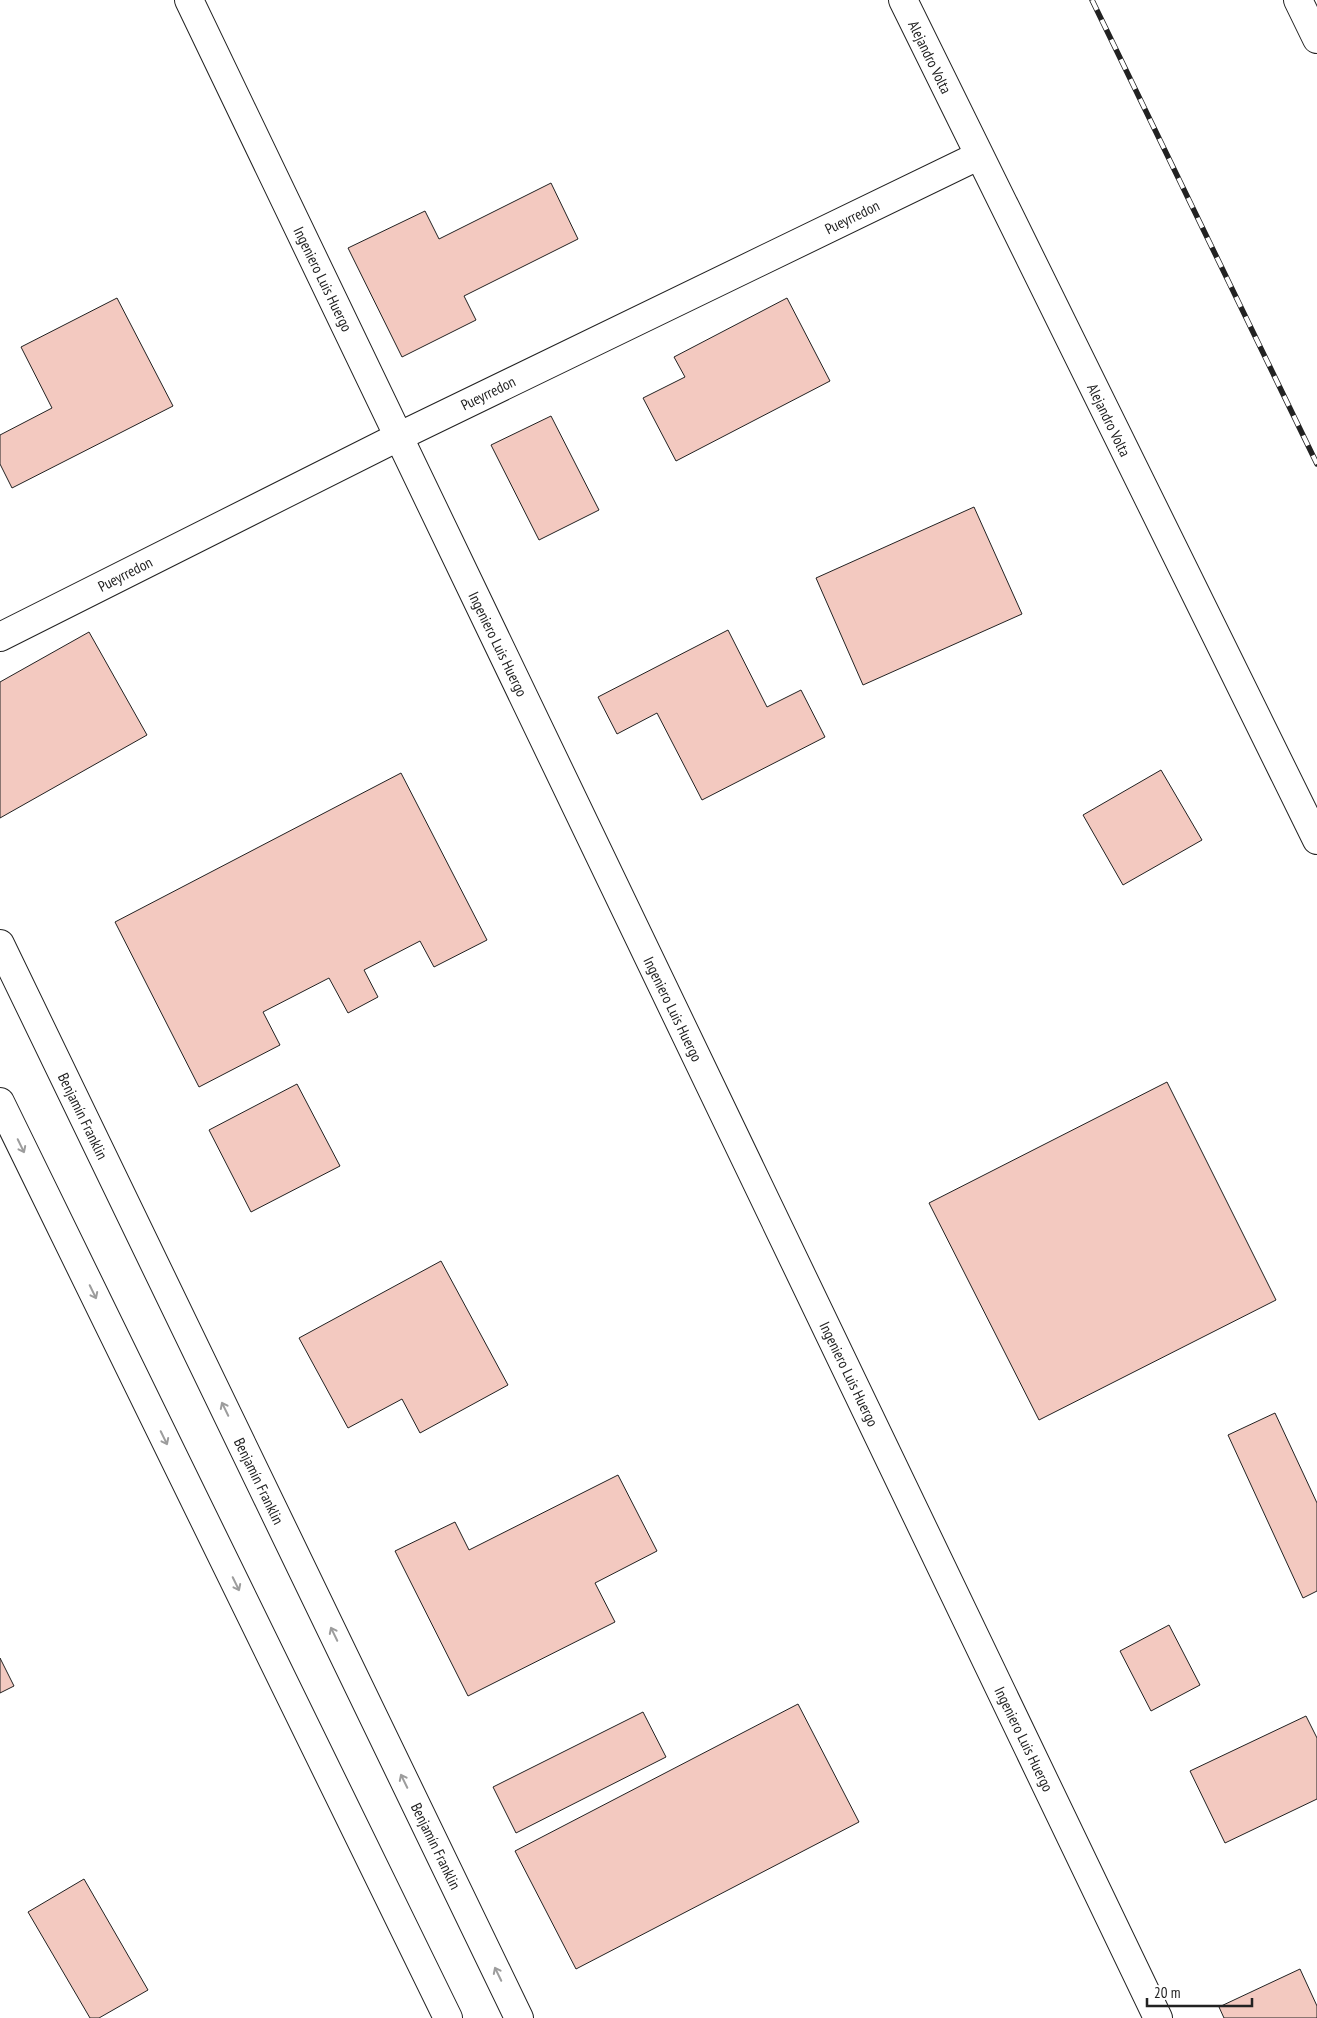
<svg xmlns="http://www.w3.org/2000/svg" width="1317" height="2018" font-family="'PT Sans Narrow',sans-serif">
  <rect width="100%" height="100%" fill="#fff"/>
  <g fill="#f3c9c0" stroke="#222">
    <polygon points="551,183 578,239 464,296 476,320 402,357 348,248 425,211 439,239"/>
    <polygon points="117,298 173,406 12,488 0,464 0,435 52,408 21,347"/>
    <polygon points="787,298 830,381 676,461 643,398 685,377 674,357"/>
    <polygon points="551,416 599,510 539,540 491,445"/>
    <polygon points="974,507 1022,614 863,685 816,578"/>
    <polygon points="728,630 767,707 801,690 825,737 702,800 657,713 617,734 598,697"/>
    <polygon points="89,632 147,735 0,818 0,682"/>
    <polygon points="1161,770 1202,840 1123,885 1083,815"/>
    <polygon points="401,773 487,940 434,967 420,941 364,970 378,997 348,1013 329,978 263,1012 280,1045 199,1087 115,922"/>
    <polygon points="1167,1082 1276,1300 1039,1420 929,1203"/>
    <polygon points="297,1084 340,1166 251,1212 209,1130"/>
    <polygon points="441,1261 508,1385 420,1433 402,1399 348,1428 299,1338"/>
    <polygon points="1275,1413 1317,1503 1317,1591 1303,1598 1228,1435"/>
    <polygon points="618,1475 657,1551 595,1583 615,1622 468,1696 395,1551 455,1522 469,1550"/>
    <polygon points="1169,1625 1200,1685 1151,1711 1120,1651"/>
    <polygon points="0,1658 14,1686 0,1693"/>
    <polygon points="798,1704 859,1822 576,1969 515,1851"/>
    <polygon points="643,1712 666,1757 516,1833 493,1787"/>
    <polygon points="1306,1716 1317,1738 1317,1799 1225,1843 1190,1771"/>
    <polygon points="84,1879 148,1990 99,2018 90,2018 28,1912"/>
    <polygon points="1300,1969 1317,2006 1317,2018 1224,2018 1219,2007"/>
  </g>
  <g fill="none" stroke-linecap="round" stroke-linejoin="round">
    <defs>
      <g id="minor">
        <polyline points="189,0 1158,2018"/>
        <polyline points="903,0 1317,840"/>
        <polyline points="1298,0 1317,39"/>
        <polyline points="0,637 398,437 978,156"/>
        <polyline points="0,944 519,2018"/>
        <polyline points="0,1102 448,2018"/>
      </g>
    </defs>
    <use href="#minor" stroke="#222" stroke-width="30"/>
    <use href="#minor" stroke="#fff" stroke-width="28"/>
    <defs>
      <polyline id="rail" points="1092,0 1317,464"/>
    </defs>
    <use href="#rail" stroke="#222" stroke-width="5.5"/>
    <use href="#rail" stroke="#fff" stroke-width="4" stroke-dasharray="11" stroke-linecap="butt"/>
  </g>
  <defs><path id="oneway-shaft" d="M-6 0H5M1.5-3L5.5 0L1.5 3" fill="none" stroke-width="1.6" stroke-linecap="round" stroke-linejoin="round" transform="scale(1.25)"/></defs>
  <g stroke="#9c9c9c">
    <use href="#oneway-shaft" transform="translate(21 1146) rotate(64)"/>
    <use href="#oneway-shaft" transform="translate(93 1292) rotate(64)"/>
    <use href="#oneway-shaft" transform="translate(225 1409) rotate(-116)"/>
    <use href="#oneway-shaft" transform="translate(164 1438) rotate(64)"/>
    <use href="#oneway-shaft" transform="translate(236 1584) rotate(64)"/>
    <use href="#oneway-shaft" transform="translate(334 1634) rotate(-116)"/>
    <use href="#oneway-shaft" transform="translate(404 1781) rotate(-116)"/>
    <use href="#oneway-shaft" transform="translate(498 1974) rotate(-116)"/>
  </g>
  <g text-anchor="middle" dominant-baseline="central" stroke-width="4" stroke-linejoin="round" paint-order="stroke">
    <g font-size="15" fill="#222" stroke="#fff">
      <text transform="translate(930 57) rotate(64)">Alejandro Volta</text>
      <text transform="translate(852 217) rotate(-26)">Pueyrredon</text>
      <text transform="translate(323 279) rotate(64)">Ingeniero Luis Huergo</text>
      <text transform="translate(488 393) rotate(-26)">Pueyrredon</text>
      <text transform="translate(1109 420) rotate(64)">Alejandro Volta</text>
      <text transform="translate(125 574) rotate(-27)">Pueyrredon</text>
      <text transform="translate(498 644) rotate(64)">Ingeniero Luis Huergo</text>
      <text transform="translate(673 1009) rotate(64)">Ingeniero Luis Huergo</text>
      <text transform="translate(83 1116) rotate(64)">Benjamín Franklin</text>
      <text transform="translate(849 1374) rotate(64)">Ingeniero Luis Huergo</text>
      <text transform="translate(259 1481) rotate(64)">Benjamín Franklin</text>
      <text transform="translate(1024 1739) rotate(64)">Ingeniero Luis Huergo</text>
      <text transform="translate(436 1846) rotate(64)">Benjamín Franklin</text>
    </g>
  </g>
  <path d="M1147 1998v8h105v-8" fill="none" stroke="#222222" stroke-width="2.5"/>
  <text x="1154" y="1998" font-size="15" fill="#222222" stroke="#ffffff" stroke-width="4" paint-order="stroke">20 m</text>
</svg>
